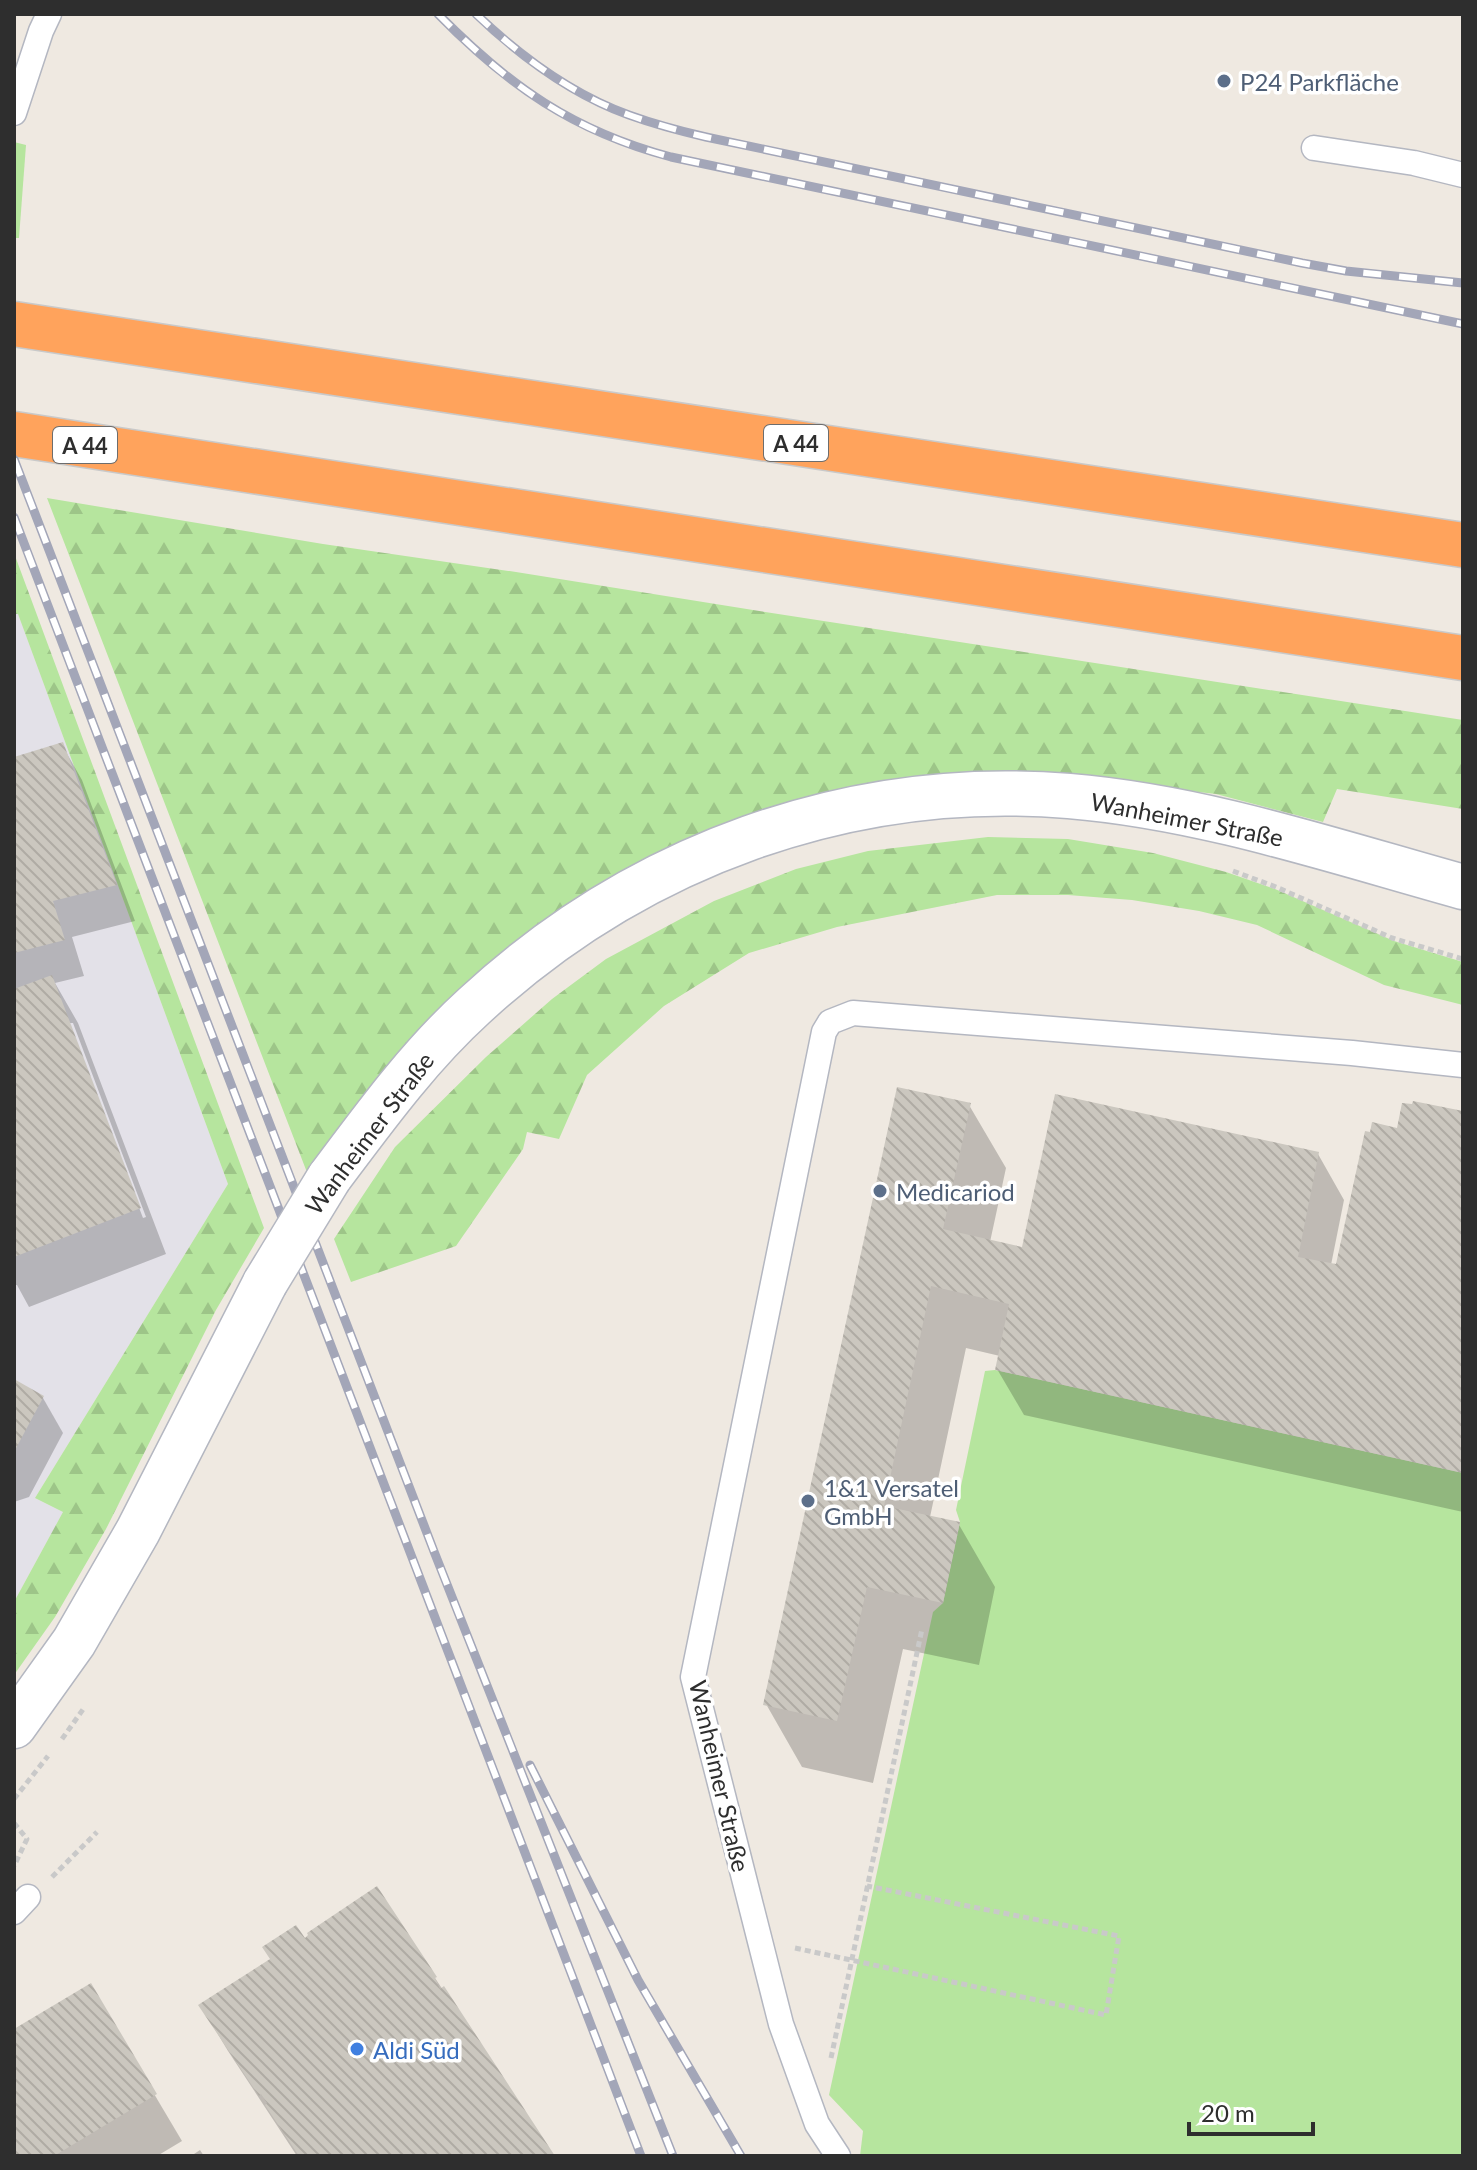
<svg xmlns="http://www.w3.org/2000/svg" width="1477" height="2170" font-family="Lato,sans-serif">
  <defs>
    <pattern id="forest-firs" width="22" height="20" patternUnits="userSpaceOnUse" patternTransform="scale(2)"><rect width="22" height="20" fill="#b6e59e"/><path d="M5 1l3.5 6h-7zM16 11l3.5 6h-7z" fill="#9dc588"/></pattern>
    <pattern id="building-back-hatch" width="6" height="6" patternUnits="userSpaceOnUse" patternTransform="scale(2)"><rect width="6" height="6" fill="#cbc7bf"/><path d="M-1 5l2 2M0 0l6 6M5-1l2 2" fill="none" stroke="#afaba4"/></pattern>
  </defs>
  <rect width="100%" height="100%" fill="#efe9e1"/>
  <polygon fill="#e3e1e8" points="14,614 18,614 228,1184 35,1498 63,1512 14,1602"/>
  <g fill="#b6e59e">
    <polygon points="14,142 26,145 19,238 14,238"/>
    <polygon points="995,1370 1463,1473 1463,2156 860,2156 863,2131 829,2095 933,1612 943,1603 960,1522 956,1510 985,1371"/>
  </g>
  <g fill="url(#forest-firs)">
    <polygon points="47,498 323,544 516,572 753,610 1463,720 1463,809 1337,789 1323,822 1216,794 1102,781 667,855 308,1175"/>
    <polygon points="14,553 264,1228 216,1310 106,1529 55,1617 14,1675 14,1602 63,1512 35,1498 228,1184 18,614 14,614"/>
    <polygon points="988,837 1068,839 1153,853 1226,872 1275,889 1394,941 1463,962 1463,1005 1384,985 1257,925 1199,911 1132,900 1068,895 997,895 837,927 749,953 664,1006 587,1075 559,1139 527,1132 523,1149 456,1246 351,1282 334,1239 395,1147 486,1057 552,999 606,959 714,901 796,869 868,851"/>
  </g>
  <g fill="#0003" fill-rule="evenodd">
    <path d="M62,745L82,780L135,921L72,937L84,976L55,983L78,1023L166,1254L29,1307L17,1285H14V759ZM68,1023H73L146,1217L143,1218Z"/>
    <polygon points="969,1105 1006,1168 990,1242 1020,1249 1318,1154 1344,1200 1331,1265 1337,1266 1398,1130 1463,1113 1463,1512 1024,1415 997,1369 1000,1356 966,1348 930,1517 958,1523 995,1587 979,1665 903,1649 873,1783 802,1767 766,1704"/>
    <polygon points="14,1382 43,1398 63,1433 29,1497 14,1502"/>
    <polygon points="304,1941 435,1978 553,2156 297,2156 228,2051 201,2006"/>
    <polygon points="90,1986 182,2141 157,2156 14,2156 14,2031"/>
    <polygon points="200,2150 204,2156 191,2156"/>
  </g>
  <g fill="url(#building-back-hatch)">
    <polygon points="63,742 117,885 53,901 65,940 14,953 14,757"/>
    <polygon points="52,975 141,1208 14,1257 14,989"/>
    <polygon points="897,1087 971,1103 943,1229 1022,1247 1055,1094 1319,1152 1298,1257 1336,1264 1365,1131 1370,1132 1372,1122 1397,1128 1402,1103 1412,1104 1413,1101 1463,1111 1463,1473 995,1370 1009,1304 931,1286 884,1506 960,1522 943,1603 867,1587 837,1721 763,1705"/>
    <polygon points="14,1379 44,1396 14,1452"/>
    <polygon points="377,1886 437,1977 435,1978 440,1989 444,1986 555,2156 299,2156 265,2105 267,2103 261,2094 259,2096 198,2005 270,1959 262,1947 296,1925 305,1938 308,1935 307,1933"/>
    <polygon points="91,1983 157,2094 54,2156 14,2156 14,2029"/>
  </g>
  <g fill="none" stroke-linecap="round" stroke-linejoin="round">
    <defs>
      <g id="lane">
        <polyline points="14,113 41,31 49,14"/>
        <polyline points="1314,148 1414,163 1463,175"/>
        <polyline points="14,1912 28,1897"/>
        <polyline points="838,2156 817,2124 781,2024 693,1677 824,1032 830,1022 853,1013 1352,1053 1463,1065"/>
      </g>
      <g id="secondary">
        <path d="M329,1178C374,1118 418,1057 474,1006C636,856 848,778 1069,796C1203,807 1333,851 1463,887"/>
        <polyline points="14,1726 74,1642 138,1531 265,1283"/>
      </g>
      <g id="highway">
        <polyline points="14,324 1463,545"/>
        <polyline points="14,434 1463,658"/>
      </g>
    </defs>
    <use href="#lane" stroke="#b4b7c1" stroke-width="27"/>
    <use href="#secondary" stroke="#b4b7c1" stroke-width="47"/>
    <use href="#highway" stroke="#c9c9c9" stroke-width="47"/>
    <g stroke="#c9c9c9" stroke-width="5" stroke-dasharray="6 4" stroke-linecap="butt">
      <polyline points="1233,871 1276,887 1392,938 1463,959"/>
      <polyline points="62,1739 84,1708"/>
      <polyline points="14,1799 48,1756"/>
      <polyline points="14,1823 27,1839 14,1866"/>
      <polyline points="52,1877 97,1832"/>
      <polyline points="795,1948 1106,2015 1119,1936 867,1886"/>
      <polyline points="831,2058 922,1629"/>
    </g>
    <use href="#lane" stroke="#fff" stroke-width="24"/>
    <use href="#secondary" stroke="#fff" stroke-width="44"/>
    <use href="#highway" stroke="#ffa35c" stroke-width="44"/>
    <defs>
      <g id="rail">
        <path d="M438,14C509,86 573,131 671,157L1463,324"/>
        <path d="M476,14C520,56 571,94 629,115C654,124 680,131 706,137L1302,263L1346,271L1463,283"/>
        <polyline points="14,459 435,1554 673,2156"/>
        <polyline points="14,517 641,2156"/>
        <polyline points="530,1765 638,1980 741,2156"/>
      </g>
    </defs>
    <use href="#rail" stroke="#a3a6b8" stroke-width="9"/>
    <use href="#rail" stroke="#fff" stroke-width="6" stroke-dasharray="18" stroke-linecap="butt"/>
    <defs>
      <polyline id="secondary-bridge" points="265,1283 329,1178"/>
    </defs>
    <use href="#secondary-bridge" stroke="#b4b7c1" stroke-width="47" stroke-linecap="butt"/>
    <use href="#secondary-bridge" stroke="#fff" stroke-width="44"/>
  </g>
  <g fill="#5c6f8a" stroke="#fff" stroke-width="3">
    <circle cx="1224" cy="81" r="8"/>
    <circle cx="880" cy="1191" r="8"/>
    <circle cx="808" cy="1501" r="8"/>
  </g>
  <circle fill="#3f7fe0" stroke="#fff" stroke-width="3" cx="357" cy="2049" r="8"/>
  <g text-anchor="middle" dominant-baseline="central" stroke-width="7" stroke-linejoin="round" paint-order="stroke">
    <g fill="#fff" stroke="#6d6d6d" stroke-width="2">
      <rect x="764" y="425" width="64" height="36" rx="6"/>
      <rect x="53" y="427" width="64" height="36" rx="6"/>
    </g>
    <g font-size="22" font-weight="bold" fill="#2e2e2e">
      <text x="796" y="443">A 44</text>
      <text x="85" y="445">A 44</text>
    </g>
    <g font-size="24" fill="#4e5e75" stroke="#fff" text-anchor="start">
      <text x="1240" y="81">P24 Parkfläche</text>
      <text x="896" y="1191">Medicariod</text>
      <text x="824" y="1487">1&amp;1 Versatel<tspan x="824" dy="28">GmbH</tspan></text>
    </g>
    <g font-size="24" fill="#2e2e2e" stroke="#fff">
      <text transform="translate(1187 819) rotate(11)">Wanheimer Straße</text>
      <text transform="translate(369 1133) rotate(-53)">Wanheimer Straße</text>
      <text transform="translate(720 1776) rotate(77)">Wanheimer Straße</text>
    </g>
    <g font-size="24" fill="#366cbe" stroke="#fff" text-anchor="start">
      <text x="373" y="2049">Aldi Süd</text>
    </g>
  </g>
  <rect width="1477" height="2170" fill="none" stroke="#2e2e2e" stroke-width="32"/>
  <path d="M1189 2122v12h124v-12" fill="none" stroke="#2e2e2e" stroke-width="4"/>
  <text x="1201" y="2122" font-size="24" fill="#2e2e2e" stroke="#ffffff" stroke-width="6" paint-order="stroke">20 m</text>
</svg>
